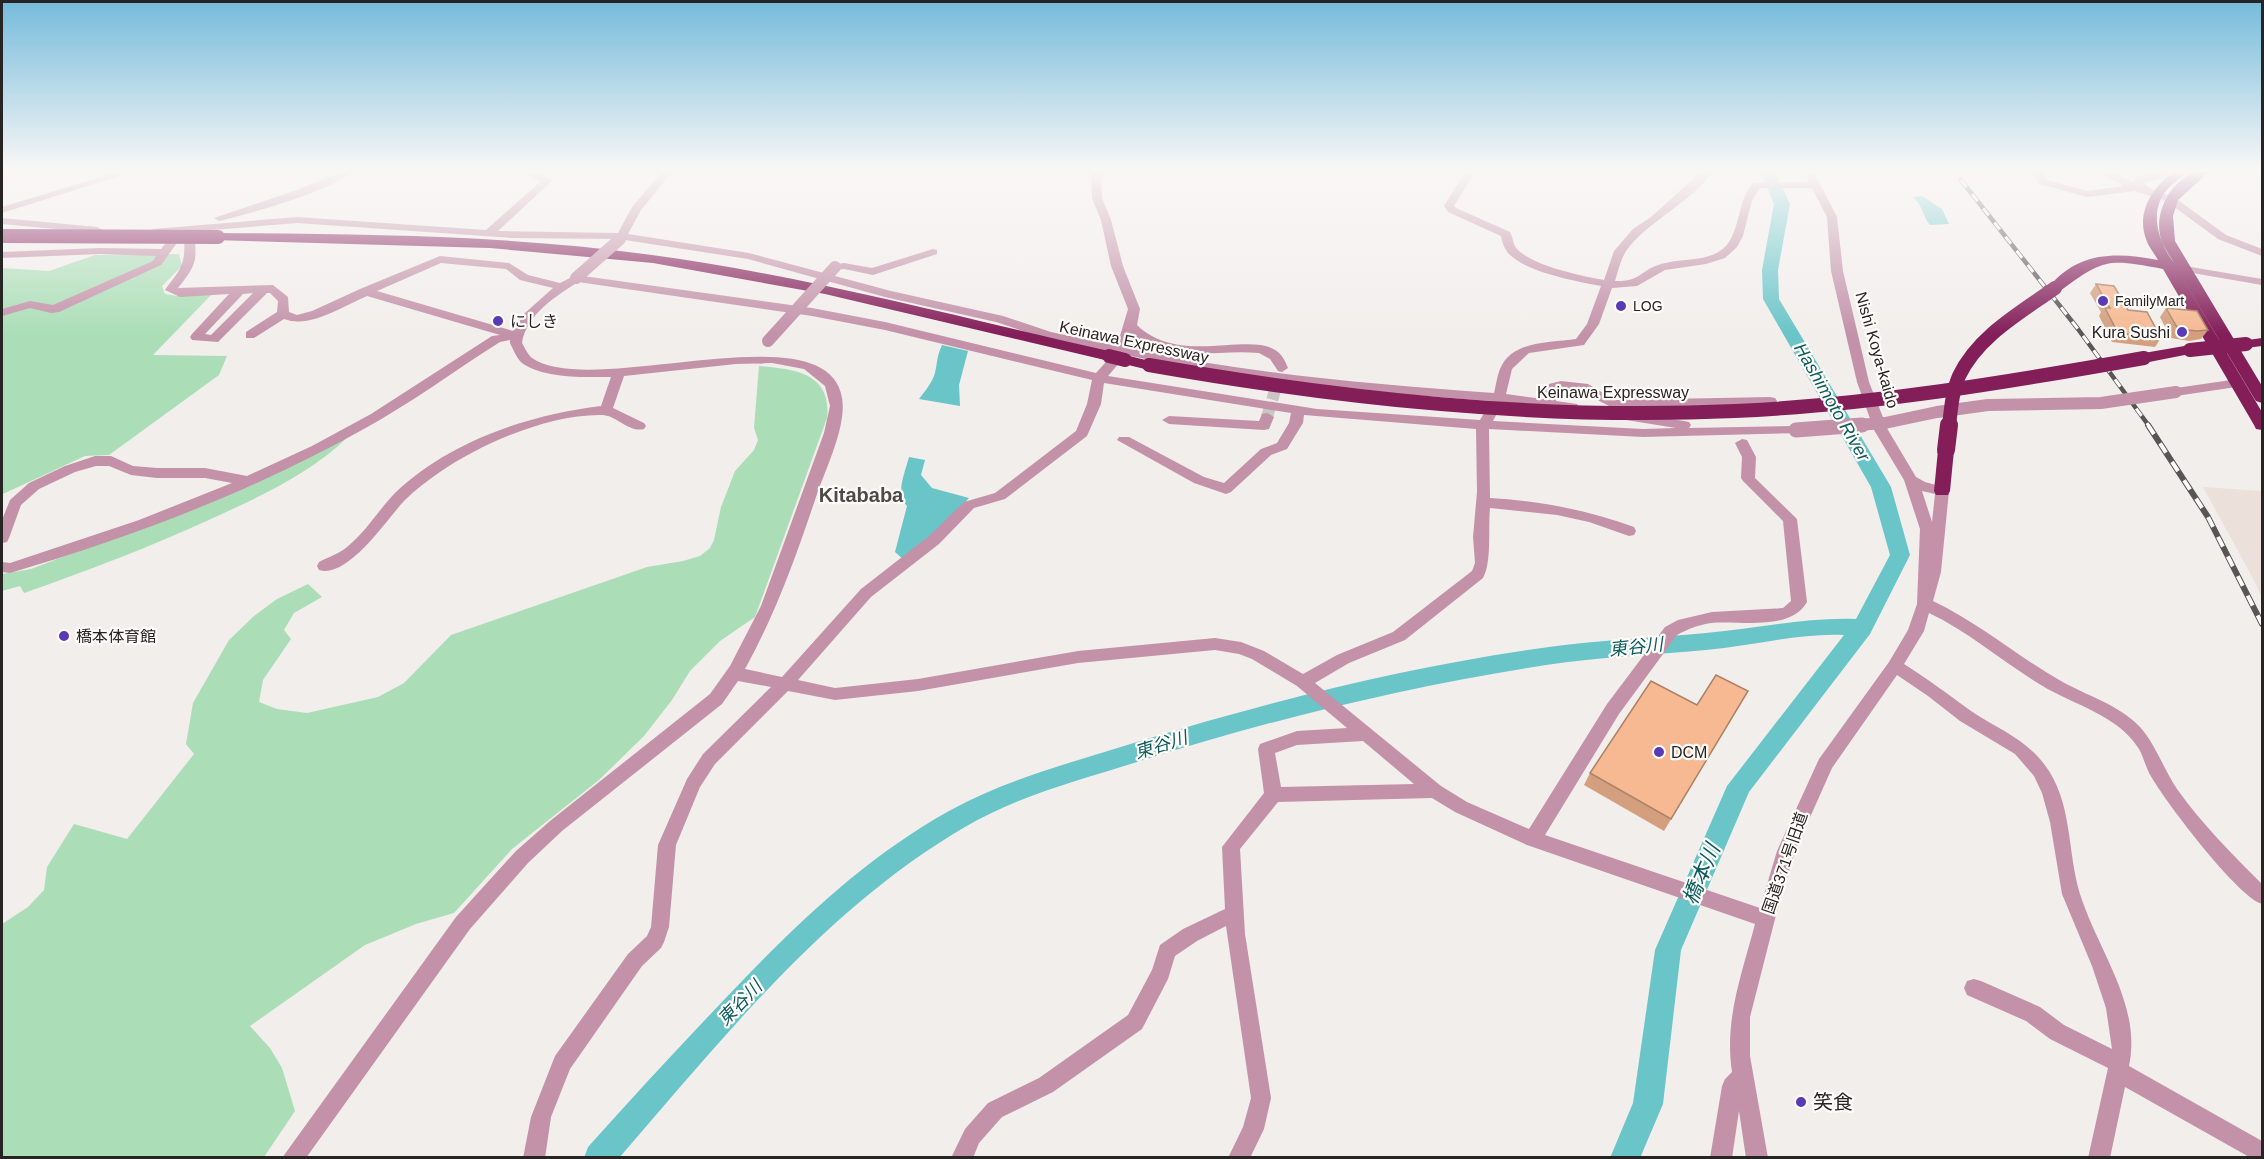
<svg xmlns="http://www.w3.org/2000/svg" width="2264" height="1159" font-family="Helvetica,'Noto Sans JP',sans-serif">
  <rect width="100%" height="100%" fill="#f2eeec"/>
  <polygon fill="#ebe0da" points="2203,487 2262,491 2262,598 2255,582"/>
  <g fill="#abdeb7">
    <polygon points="179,254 182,266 162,286 165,294 177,296 212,294 153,355 227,356 219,375 109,455 85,456 3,494 2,500 2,268 49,271 95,255"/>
    <path d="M759,366C793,369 832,372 827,418L755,617L720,641L690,671L672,700L644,736L599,780L512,849L454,913L416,924L365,945L250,1026L270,1048L282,1068L295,1111L264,1157H2V924L28,907L44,890L47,867L74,824L127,839L194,754L186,744L193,703L229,640L254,616L277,599L308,584L322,597L294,613L284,630L291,639L263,680L259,702L277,709L307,713L378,697L404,683L451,635L647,567L683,561L700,556L710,548L714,540L721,507L735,471L754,450L758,440L754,428Z"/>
    <path d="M348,437C308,475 261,496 211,519C150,547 87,571 24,593L20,586L2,591V574L31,569C138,528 246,491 348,437Z"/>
  </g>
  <g fill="#69c5c8">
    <path d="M1922,196L1942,209L1949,224L1930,225C1922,215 1924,208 1913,197Z"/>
    <path d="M942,345L968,351L959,385L960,406L919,399C925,391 932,383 935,373C938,361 936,359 942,345Z"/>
    <path d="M909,457L925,460L921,475L932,488L969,498L936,534L904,560L895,552L907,506C895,493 905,473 909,457Z"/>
  </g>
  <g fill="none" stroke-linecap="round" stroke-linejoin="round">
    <path fill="#69c5c8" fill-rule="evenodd" d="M1761,172H1775L1790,204L1778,270L1779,299L1891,487L1910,555L1870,634L1749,792L1681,950L1663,1104L1640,1158H1610L1633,1103L1655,950L1727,786L1844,635C1798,633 1751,646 1706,650C1653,655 1599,657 1546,665C1409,686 1273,719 1140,761C1081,780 1019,795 965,827C826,908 723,1038 619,1158H584L588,1147C639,1090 691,1034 744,979C806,915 870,855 949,811C1007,779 1073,762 1137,742C1271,701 1410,666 1549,647C1601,640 1654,638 1706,633C1756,629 1805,617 1856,619L1890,555L1871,487L1763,299L1762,270L1774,204Z"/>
    <polyline stroke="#c9c6c4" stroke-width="12" stroke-dasharray="12 6" stroke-linecap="butt" points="1267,417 1280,374"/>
    <g fill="#c392a9" fill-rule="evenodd">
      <polygon points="118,172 132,172 2,213 2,207"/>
      <path d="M340,172H352C331,191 249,214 219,221L214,218L297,190Z"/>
      <path d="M520,172H534L553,180L498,231L618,233L632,207L662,172H672L641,210L628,234L749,253L891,291L1003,316L1051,332L1117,346L1128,309L1111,266L1101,220L1092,198L1091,175L1094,172H1105L1101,176L1102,198L1111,220L1123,266L1140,309L1137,325C1180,367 1252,330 1278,352C1283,356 1286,363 1288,368L1282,372L1278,371L1270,359L1259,353C1213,349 1179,364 1134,336L1129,348C1249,374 1371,384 1494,393C1496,385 1497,376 1500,369C1512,340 1550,343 1576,339L1587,324L1601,286C1576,281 1525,272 1508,253C1504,248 1502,242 1501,236L1448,212L1444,206L1465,172H1475L1454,206L1456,208L1510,232C1513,237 1513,245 1517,249C1533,266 1581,276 1604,280L1614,251L1633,229L1651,217L1701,172H1712C1694,201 1646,222 1626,251C1621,259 1618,271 1615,281C1641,282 1640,270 1661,264C1683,257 1714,264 1729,242C1741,223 1738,200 1753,183L1809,182L1804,172H1814L1837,217L1843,271L1869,382L1888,430L1916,477L1925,482L1947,488L1949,491L1941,572L1933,601C1979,623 2017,656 2061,681C2087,696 2118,704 2140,727C2156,745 2163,768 2177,789C2202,824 2232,854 2262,884V904C2238,897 2167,804 2152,778C2146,769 2144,758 2139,749C2117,714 2073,705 2041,685C2003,662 1969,632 1929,613L1924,631L1904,664C1928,679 1949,695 1971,711C1998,729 2024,738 2044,764C2073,801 2067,852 2080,894C2098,951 2142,1005 2129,1066L2262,1141V1158H2251L2125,1087L2110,1158H2088L2108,1068L2050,1039L2026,1021L1967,995L1964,988L1967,981L1974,979L1981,981L2040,1007L2064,1025L2112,1049L2106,1008L2092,966L2062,894L2050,822L2042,793L2034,776L2015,754L1960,721L1928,696L1897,675L1832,768L1795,851L1775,919L1750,1017V1056L1768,1158H1746L1739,1111L1732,1158H1710L1722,1086L1725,1079L1732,1072C1724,1019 1742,974 1755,924L1527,845L1455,812L1432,798L1278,802L1240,849L1245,934L1271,1098L1264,1129L1250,1158H1228L1243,1127L1251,1098L1226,926L1197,941L1175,956L1168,979L1142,1029L1053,1092L1002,1117L979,1143L973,1158H951L965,1129L988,1103L1039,1078L1128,1015L1152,970L1160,945L1183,929L1225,909L1222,847L1264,793L1258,749L1260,744L1297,731L1347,728L1297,686L1252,659L1239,654L1215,650L1078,663L918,691L835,700L788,691L715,764L700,787L676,845L669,927L664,942L661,948L642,966L570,1069L551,1117L545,1158H523L531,1117L555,1056L628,954L647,936L651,927L658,845L687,779L703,754L771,687L738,681L722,704L562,831L528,863L470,929L306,1158H282L456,917L516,851L550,821L710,694L730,666L761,606L824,433L830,406L825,386L804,369L772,363L736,364L624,376L613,408L644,423L646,426L644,429C629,433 616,415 602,415C550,414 482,443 440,472C427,481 415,490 404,501C387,519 348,579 319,570L317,566L319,562C328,557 339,554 347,547C366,532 379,509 396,492C450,441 528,415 601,406L611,377C586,377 544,379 522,363C517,359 513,349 510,343V340L500,342C454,371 410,404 362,430C251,492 132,537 10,573L2,572V562L10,563L139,520L232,483L205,478H157L131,475L109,466H96L75,472L39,489L21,505L9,538L7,542L2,543V520L10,500L29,483L65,466L95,456H111L133,466L157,468H205L247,476L312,446L371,414L492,336L500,335L367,296C343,306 310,329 284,319L254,338H246V332L277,312L278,301L270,293H267L218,342L192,340L190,337L192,334L229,294L180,297L165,290C171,281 181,271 183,260C186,249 182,244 188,232H185L161,265L59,312L51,313L30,308L2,316V309L30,301L53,305L153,261L156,256L100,254L2,258V252L100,248L161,249L173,233L157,234L151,231L153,229L297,217L486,230L541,181ZM1760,188H1812L1827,217L1831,271L1857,382L1874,430L1904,480L1920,529L1917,604L1908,630L1889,662L1819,759L1777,851L1760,908L1545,835L1619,714L1677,635C1688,629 1698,625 1711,623C1740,620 1790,632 1807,602L1797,519L1755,478L1756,457L1747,440L1742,439L1735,443L1742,457L1741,478L1743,481L1783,521L1791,601L1783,608L1712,612L1678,620L1665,627L1607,704L1529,829L1467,802L1441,786L1315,683L1349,663L1405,640L1483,578C1492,562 1488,529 1490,508L1557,515L1589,522L1629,536L1634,535L1636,531L1634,527C1587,510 1541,501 1490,498L1489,429L1643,437L1801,433L1803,430L1801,427L1796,426L1689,428L1691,425L1689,422L1684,421L1631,413L1626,414L1624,417L1626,420L1676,428L1643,429L1493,421L1503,402L1542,407L1544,415H1554L1556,409L1577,410L1579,407L1577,404L1556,401L1555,394L1561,389L1580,391L1613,408L1775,404L1777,401L1775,398L1770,397L1615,400L1588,384L1561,381L1549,384L1543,393V399L1506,394L1512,369L1529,353L1584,345L1599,324L1612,288L1637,286L1665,270L1706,264L1725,258L1737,247L1743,236L1752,200ZM297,223L512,238L615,239L620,242L625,240L748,259L885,297L996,322L1044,338L1114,353L1096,373L885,322L812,308L576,275L560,283L528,275L509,263L440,256L360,289L312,311L297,315L289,312L288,297L273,285L178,288C184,280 193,270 195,259C197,246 192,246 200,231ZM441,263L506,269L520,280L553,288L525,313L513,331L377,291ZM578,282L812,316L885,330L1092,380L1087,404L1076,431L995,493L964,502L929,536L861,589L782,677L745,669C776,613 797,554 817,494C826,468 847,425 842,398C828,308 592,400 532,358C528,355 525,348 522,343C526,315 556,296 578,282ZM253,293L211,335L205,334L243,294ZM1126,355C1246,381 1368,392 1491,401L1480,420L1317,409L1108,376ZM1104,383L1291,413L1289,423L1277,443L1261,449L1224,483L1204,477L1129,437H1119L1117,440L1194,483L1226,494L1231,492L1271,455L1287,449L1303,423L1304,415L1476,429L1477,492L1473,537L1475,563L1472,571L1393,632L1337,655L1303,674L1264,651L1241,642L1215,638L1078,651L918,679L835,688L798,680L871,597L939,544L974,508L1005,499L1087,436L1101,404ZM1922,491L1935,494L1932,522ZM1363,741L1414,784L1281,787L1275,753L1297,745Z"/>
      <polygon points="2032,172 2042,172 2047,180 2087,191 2124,186 2098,172 2110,172 2133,182 2136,177 2155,172 2167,172 2158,179 2143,183 2151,189 2174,197 2226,235 2262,249 2262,256 2218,239 2166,201 2135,191 2087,197 2039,184"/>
      <polygon points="2,218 97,227 103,230 97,233 2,224"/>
      <polygon points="933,249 937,250 937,254 873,275 844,269 835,270 829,267 831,265 844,263 872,268"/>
      <polygon points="2185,266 2262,279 2262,285 2181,271 2179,269"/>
      <polygon points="2238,379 2243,380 2244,383 2243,386 2176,396 2170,392 2176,388"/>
      <polygon points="1267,413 1274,417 1269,429 1264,430 1169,424 1162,420 1169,416 1259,421 1262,414"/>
    </g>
    <g fill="#831e59" fill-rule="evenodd">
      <path d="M2173,172H2186C2180,179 2171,184 2165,192C2149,214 2159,243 2174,263C2170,256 2165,249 2162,242C2152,216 2169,182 2195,172C2199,171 2205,172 2209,172L2178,200L2173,216L2175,241L2262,386V403L2256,401L2254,398L2178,271L2262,412V430L2256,429L2254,425L2163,269C2108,259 2105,258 2060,291L2055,292L2048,288C2078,251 2116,252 2158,260C2154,253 2148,246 2146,239C2136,212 2153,187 2173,172Z"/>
      <path d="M218,233C363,234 508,235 652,255C807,276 957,317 1109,351L1117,356L1109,361L825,294L653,263L490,248L213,240L211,237L213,234Z"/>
      <polygon points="2262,338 2262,346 2246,348 2239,344 2241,341"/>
      <polygon points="2190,345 2197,350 2195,353 2144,363 2136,358 2144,353"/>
      <polygon points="1125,355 1154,362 1157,365 1149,370 1120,363 1117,360"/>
      <polygon points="1946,445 1952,446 1954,450 1950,491 1948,495 1936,495 1934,491 1938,450 1940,446"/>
    </g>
    <defs>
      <polyline id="rail-far1" points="1961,180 2078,329 2149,426"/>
      <polyline id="rail" points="2148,425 2208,517 2262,624"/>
    </defs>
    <use href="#rail-far1" stroke="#575655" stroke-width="4.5"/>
    <use href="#rail" stroke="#575655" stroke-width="6"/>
    <use href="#rail-far1" stroke="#fffcfa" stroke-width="3" stroke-dasharray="9" stroke-linecap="butt"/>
    <use href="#rail" stroke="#fffcfa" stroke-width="4" stroke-dasharray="11" stroke-linecap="butt"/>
    <g stroke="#c392a9" stroke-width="12">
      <polyline points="576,278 620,239"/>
      <polyline points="768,341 835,267"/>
      <polyline points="1843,426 1885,423 1937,412 1988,405 2101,403 2176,392"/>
    </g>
    <polyline stroke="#c392a9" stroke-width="15" points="1796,430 1862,425"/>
    <g stroke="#831e59" stroke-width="14">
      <polyline points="2,236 218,237"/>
      <polyline points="2190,350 2246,344"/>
      <polyline points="1109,356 1125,360"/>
      <path d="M1149,365C1343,399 1538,420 1735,411C1872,405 2009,382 2144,358"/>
      <path d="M1949,426C1951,409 1952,392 1959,376C1978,336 2020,313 2055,288"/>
    </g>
    <polyline stroke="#831e59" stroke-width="18" points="1946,450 1949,425"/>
  </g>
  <g fill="#d49f7e">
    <polygon points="2096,284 2161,338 2155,347 2112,342 2099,316 2101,312 2090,293"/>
    <polygon points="2166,308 2208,330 2201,339 2189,341 2171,338 2160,317"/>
    <polygon points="1748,691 1664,831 1584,785 1590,773 1697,705"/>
  </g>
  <g fill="#f6b992" stroke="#ac8266" stroke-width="1.5">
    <polygon points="2096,284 2114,286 2128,310 2147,312 2161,338 2118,333 2105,308 2110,308"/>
    <polygon points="2166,308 2197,311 2208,330 2197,331 2178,329"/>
    <polygon points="1716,675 1748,691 1671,819 1590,773 1651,681 1697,705"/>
  </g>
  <linearGradient id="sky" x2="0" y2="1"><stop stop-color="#75bbdb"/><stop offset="0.51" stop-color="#f9f7f6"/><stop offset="1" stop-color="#f9f7f6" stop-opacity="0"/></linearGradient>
  <rect width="2264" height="334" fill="url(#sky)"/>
  <g fill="#583bb4" stroke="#fffcfa" stroke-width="2">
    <circle cx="2103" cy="301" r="6"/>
    <circle cx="1621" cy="306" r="6"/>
    <circle cx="498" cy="321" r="6"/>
    <circle cx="2182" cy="332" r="6"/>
    <circle cx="64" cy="636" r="6"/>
    <circle cx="1659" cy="752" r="6"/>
    <circle cx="1801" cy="1102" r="6"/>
  </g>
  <g text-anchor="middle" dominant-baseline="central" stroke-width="4.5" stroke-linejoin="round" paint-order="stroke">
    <g font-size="14" fill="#262524" stroke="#fffcfa" text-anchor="start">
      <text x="2115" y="301">FamilyMart</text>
      <text x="1633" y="306">LOG</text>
    </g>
    <g font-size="16" fill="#262524" stroke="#fffcfa" text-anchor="start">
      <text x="510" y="321">にしき</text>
      <text x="2170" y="332" text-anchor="end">Kura Sushi</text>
      <text x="76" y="636">橋本体育館</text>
      <text x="1671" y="752">DCM</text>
    </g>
    <g font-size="16" fill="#262524" stroke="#fffcfa">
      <text transform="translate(1134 342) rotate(12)">Keinawa Expressway</text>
      <text transform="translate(1877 350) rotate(74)">Nishi Koya-kaido</text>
      <text x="1613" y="392">Keinawa Expressway</text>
      <text transform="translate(1785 863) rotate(-71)">国道371号旧道</text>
    </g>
    <g font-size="18" font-style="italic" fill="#095c5e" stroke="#fffcfa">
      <text transform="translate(1832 402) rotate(60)">Hashimoto River</text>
      <text transform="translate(1636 647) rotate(-6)">東谷川</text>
      <text transform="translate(1161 745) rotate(-17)">東谷川</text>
      <text transform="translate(740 1003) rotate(-46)">東谷川</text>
    </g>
    <g font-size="20" font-weight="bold" fill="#4d4a48" stroke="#fffcfa">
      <text x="861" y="495">Kitababa</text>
    </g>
    <g font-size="20" fill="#262524" stroke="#fffcfa" text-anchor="start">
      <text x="1813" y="1102">笑食</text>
    </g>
    <g font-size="21" font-style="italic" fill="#095c5e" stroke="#fffcfa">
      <text transform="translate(1701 874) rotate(-67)">橋本川</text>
    </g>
  </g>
  <rect width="2264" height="1159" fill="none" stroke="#262524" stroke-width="6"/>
</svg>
